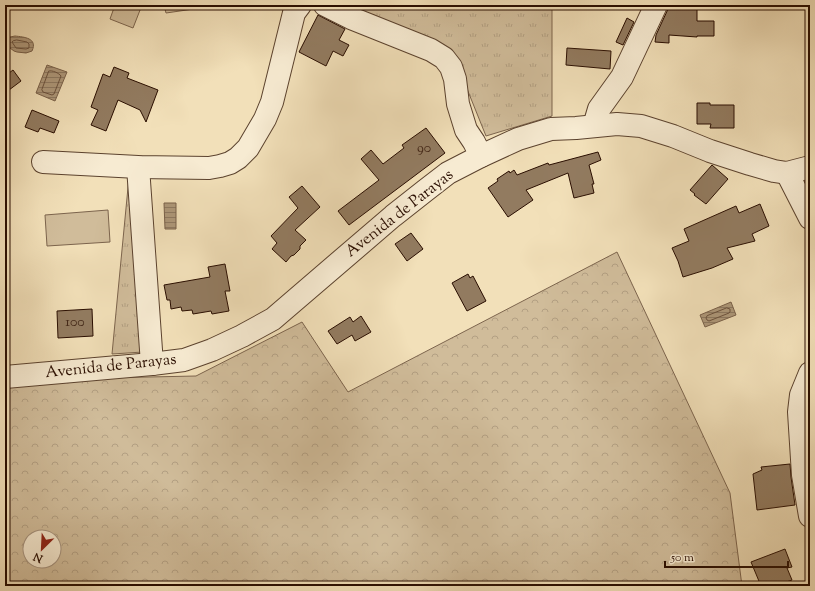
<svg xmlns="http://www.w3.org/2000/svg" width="815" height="591" font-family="'Sorts Mill Goudy',serif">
  <defs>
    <pattern id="grass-tufts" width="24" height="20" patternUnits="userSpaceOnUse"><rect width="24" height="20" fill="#d0bc9a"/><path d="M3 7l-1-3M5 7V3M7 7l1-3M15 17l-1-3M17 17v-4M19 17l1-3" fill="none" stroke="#b3a083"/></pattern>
    <pattern id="forest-crowns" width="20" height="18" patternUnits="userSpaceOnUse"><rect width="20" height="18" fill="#d0bc9a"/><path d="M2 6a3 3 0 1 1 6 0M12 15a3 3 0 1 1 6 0" fill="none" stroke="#b3a083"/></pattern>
    <pattern id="water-rules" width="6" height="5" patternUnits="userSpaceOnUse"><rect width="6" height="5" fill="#ae987a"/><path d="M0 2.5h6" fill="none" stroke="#8e7a62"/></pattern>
  </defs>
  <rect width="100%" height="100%" fill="#f2e0b9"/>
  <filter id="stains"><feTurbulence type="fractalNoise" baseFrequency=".005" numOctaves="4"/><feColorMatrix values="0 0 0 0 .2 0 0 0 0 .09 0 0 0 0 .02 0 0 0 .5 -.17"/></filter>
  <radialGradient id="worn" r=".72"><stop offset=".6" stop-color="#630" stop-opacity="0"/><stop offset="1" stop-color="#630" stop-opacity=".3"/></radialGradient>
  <g fill="url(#grass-tufts)" stroke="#7c644d">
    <polygon points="344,5 545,5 552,8 552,116 486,136 455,59"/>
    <polygon points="129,177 143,352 112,354"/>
  </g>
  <g fill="url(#forest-crowns)" stroke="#7c644d" fill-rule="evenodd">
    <polygon points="164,5 221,5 166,13"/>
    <path d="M617,252L730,493L742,586H5V380L196,376L302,322L348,392ZM30,537H54V561H30Z"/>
  </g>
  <g fill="#d0bc9a" stroke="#7c644d">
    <polygon points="115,5 142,5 133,28 110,19"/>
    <polygon points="108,210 110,242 47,246 45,215"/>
  </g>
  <g fill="url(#water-rules)" stroke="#796049">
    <path d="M15,36C24,37 38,38 32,51L26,53L17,52L14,51L10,48L5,46V40L10,37Z"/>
    <polygon points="47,65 67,72 55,101 36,93"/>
    <polygon points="164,203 176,203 176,229 165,229"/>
    <polygon points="731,302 736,315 705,327 700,315"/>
  </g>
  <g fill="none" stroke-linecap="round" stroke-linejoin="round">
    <g stroke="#6c523d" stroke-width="1">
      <polygon points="17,40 27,42 29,44 29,48 26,49 16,48 12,42 13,41"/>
      <path d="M49,71C52,70 59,73 61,76L54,94L52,95L43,92L42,90Z"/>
      <polygon points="727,308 730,309 730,312 729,313 709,321 707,320 706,318 707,316"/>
    </g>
  </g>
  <g fill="#927b60" stroke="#290d00">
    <polygon points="675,5 697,5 697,21 714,21 714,36 697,36 697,37 669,35 669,43 655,42 656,35 668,9 675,9"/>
    <polygon points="318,15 345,29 339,40 349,45 343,56 333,51 326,66 299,52"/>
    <polygon points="627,18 634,22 623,45 616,42"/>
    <polygon points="567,48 611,51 610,69 566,65"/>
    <polygon points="114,67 129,73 127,78 158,90 146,122 140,110 118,100 106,131 91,125 98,110 91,107 103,74 110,77"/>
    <polygon points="13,70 21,81 5,93 5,76"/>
    <polygon points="697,103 710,103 710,105 734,105 734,128 710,128 711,124 697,124"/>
    <polygon points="32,110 59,121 54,133 40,128 38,132 25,127"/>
    <polygon points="426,128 445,153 349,225 338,211 379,180 361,159 371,150 383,164 404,148 402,145"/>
    <polygon points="598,152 601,160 589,165 594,184 592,184 594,193 574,198 568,173 526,190 533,200 508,217 488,188 498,181 497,179 509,171 510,173 514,170 517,175 548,163 549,165"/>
    <polygon points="712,165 728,179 706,204 694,195 695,194 690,190"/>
    <polygon points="302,186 320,207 295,230 306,240 300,246 300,249 294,255 291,256 286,262 272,249 277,243 271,236 298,208 289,197"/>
    <polygon points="760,204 769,226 752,234 755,241 727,248 733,259 712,268 683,277 678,261 672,248 689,241 684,229 736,206 739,213"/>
    <polygon points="411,233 423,249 407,261 395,244"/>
    <polygon points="225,264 230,291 225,291 229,311 212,314 211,311 193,314 192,310 182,311 181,307 171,309 170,300 167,300 164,285 210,277 208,267"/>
    <polygon points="468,274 470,278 473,276 486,301 467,311 452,283"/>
    <polygon points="92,309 93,336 58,338 57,311"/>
    <polygon points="361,316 371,332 355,341 352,335 337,344 328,331 350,317 353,322"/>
    <polygon points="790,464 791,477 795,505 757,510 753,474 762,470 761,467"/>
    <polygon points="785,549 792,567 787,568 792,580 775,586 761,586 751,562"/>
  </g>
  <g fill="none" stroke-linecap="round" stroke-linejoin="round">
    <defs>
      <g id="minor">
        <polyline points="325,5 351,18 431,50 444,58 451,67 455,79 458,104 466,130 474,142 481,156"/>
        <polyline points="594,126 599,109 622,77 656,5"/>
        <polyline points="43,162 138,167 209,168 220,166 230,163 238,158 248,148 265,119 272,102 294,13 300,5"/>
        <polyline points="138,167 152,364"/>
        <polyline points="787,173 810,218"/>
        <polyline points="810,373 801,395 799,412 803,475 810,516"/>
        <polyline points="5,377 152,364 184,360 212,350 242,336 273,319 393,216 426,190 448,173 481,156 518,139 551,129 576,128 617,124 641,126 673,136 710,151 750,164 774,171 787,173 810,167"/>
      </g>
    </defs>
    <use href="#minor" stroke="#5b422e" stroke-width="24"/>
    <use href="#minor" stroke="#f7ebd2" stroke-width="22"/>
  </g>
  <g text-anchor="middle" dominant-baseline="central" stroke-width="3.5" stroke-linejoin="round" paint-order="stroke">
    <g font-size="14" fill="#432818">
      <text x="424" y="149">90</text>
      <text x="75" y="323">100</text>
    </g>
    <g font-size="16" fill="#290d00" stroke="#f7ebd2">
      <text transform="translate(400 214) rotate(-38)">Avenida de Parayas</text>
      <text transform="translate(111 367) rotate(-6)">Avenida de Parayas</text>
    </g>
  </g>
  <rect width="815" height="591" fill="none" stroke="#f2e0b9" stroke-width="20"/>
  <rect x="6" y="6" width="803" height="579" fill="none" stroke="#290d00" stroke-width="2"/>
  <rect x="10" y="10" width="795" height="571" fill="none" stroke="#290d00"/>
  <g transform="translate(42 549) rotate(204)"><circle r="19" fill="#f7ebd2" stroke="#a5927e"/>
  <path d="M0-3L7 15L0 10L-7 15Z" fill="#8f2418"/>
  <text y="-6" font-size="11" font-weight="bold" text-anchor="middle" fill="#290d00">N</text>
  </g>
  <path d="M665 561v6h123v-6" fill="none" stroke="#290d00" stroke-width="2"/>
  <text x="671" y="561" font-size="12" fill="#290d00" stroke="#f7ebd2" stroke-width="3" paint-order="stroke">50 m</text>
  <rect width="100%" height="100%" filter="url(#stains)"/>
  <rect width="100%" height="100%" fill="url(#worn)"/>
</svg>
